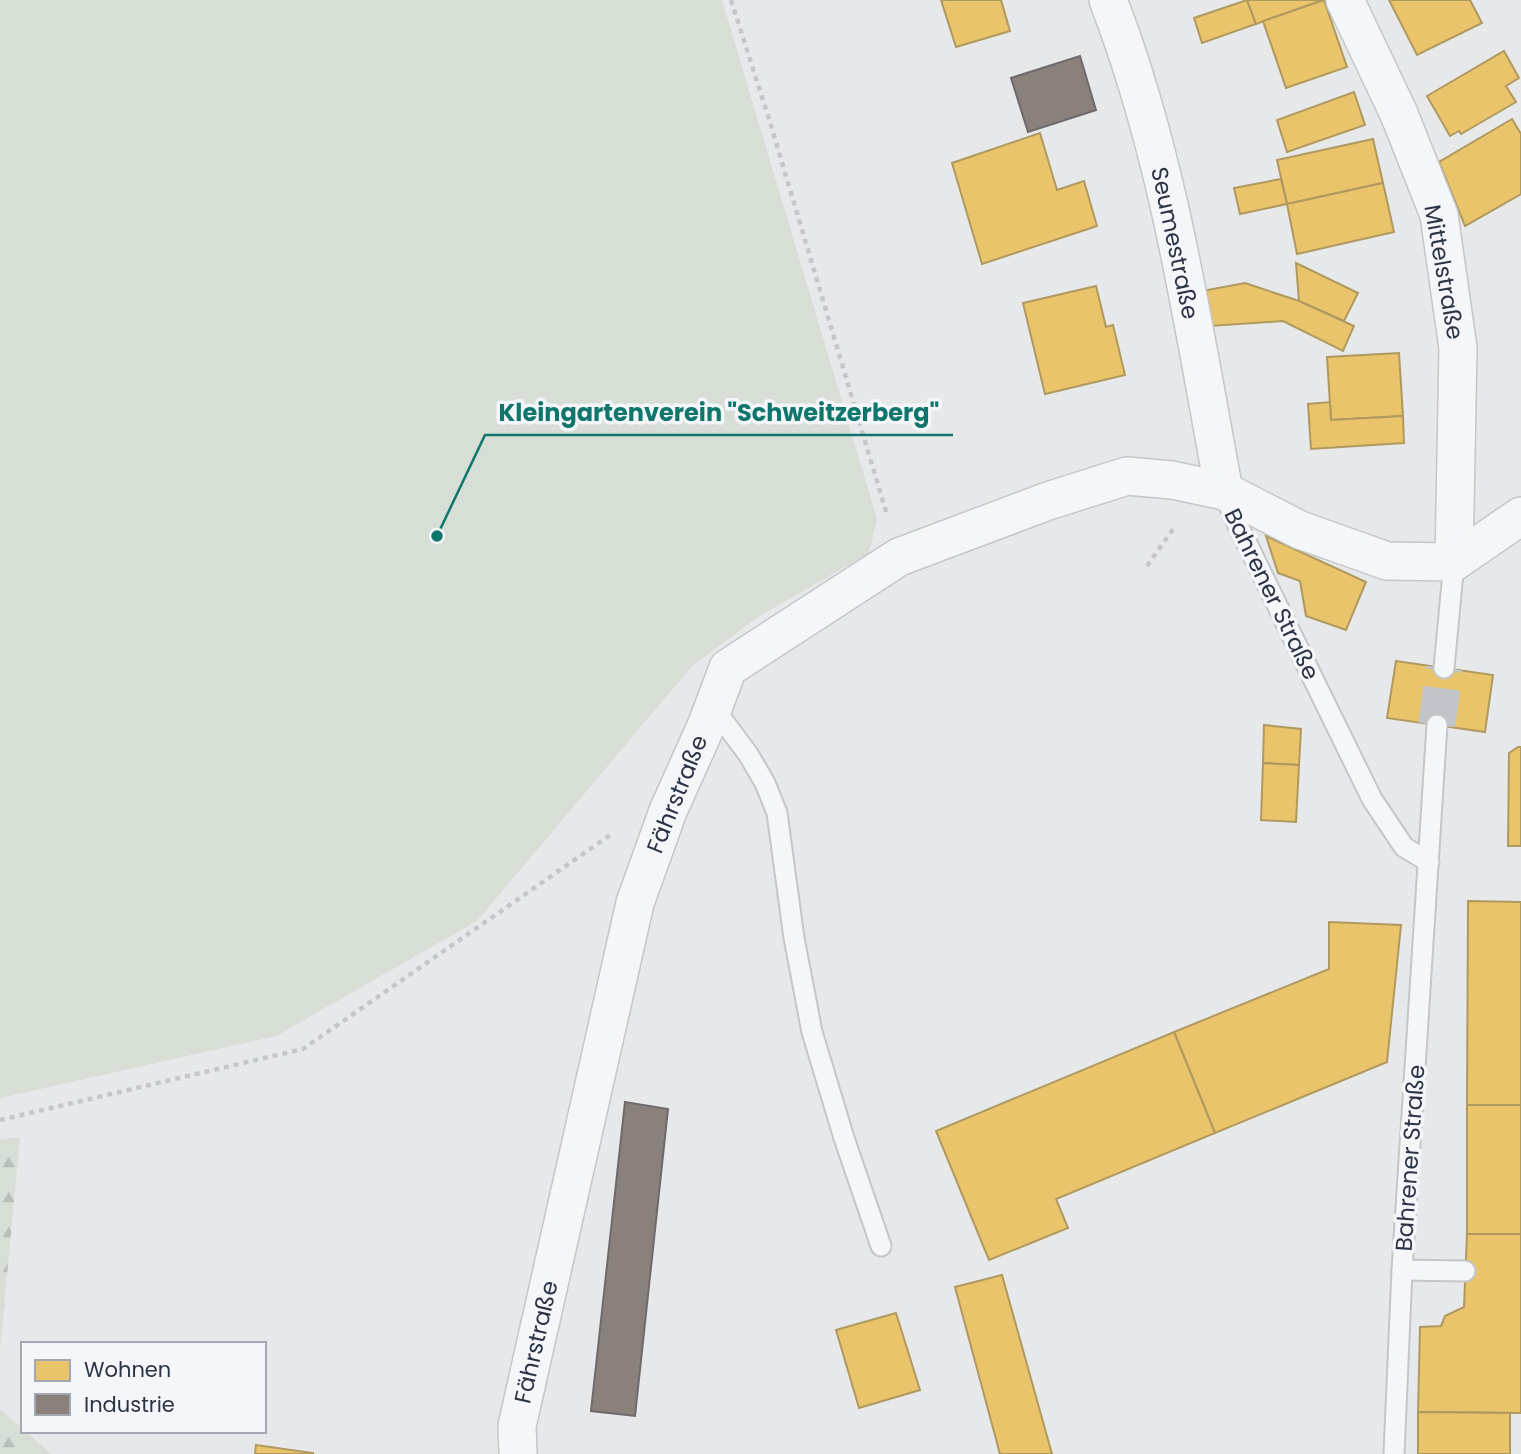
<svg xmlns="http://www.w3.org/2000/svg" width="1521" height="1454" font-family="Poppins,sans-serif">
  <defs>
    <pattern id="forest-firs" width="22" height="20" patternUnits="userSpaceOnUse" patternTransform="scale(1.75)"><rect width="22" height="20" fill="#d6ded6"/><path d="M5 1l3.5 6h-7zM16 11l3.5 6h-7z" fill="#b8bfb9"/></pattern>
  </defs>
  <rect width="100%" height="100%" fill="#e6e8ea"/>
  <polygon fill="#d6ded6" points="0,0 722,0 877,519 869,553 758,617 692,666 477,921 276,1036 0,1098"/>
  <g fill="url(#forest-firs)">
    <polygon points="20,1137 0,1350 0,1140"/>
    <polygon points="0,1409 51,1454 0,1454"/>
  </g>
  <g fill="#e9c46a" stroke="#b0995f" stroke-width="2">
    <polygon points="941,0 1001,0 1010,31 956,47"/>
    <polygon points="1247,0 1256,24 1202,43 1194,18"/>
    <polygon points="1247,0 1323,0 1256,24"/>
    <polygon points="1324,0 1347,67 1286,88 1263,21"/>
    <polygon points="1389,0 1470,0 1482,23 1417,55"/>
    <polygon points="1504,51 1519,78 1506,86 1516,102 1461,134 1459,131 1450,136 1427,96"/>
    <polygon points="1354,92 1365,125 1287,152 1277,120"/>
    <polygon points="1512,119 1521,134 1521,194 1465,226 1439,162"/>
    <polygon points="1040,133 1057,190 1084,181 1097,226 982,264 952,163"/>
    <polygon points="1373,139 1383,183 1287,204 1277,160"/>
    <polygon points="1281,179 1287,204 1240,214 1234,188"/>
    <polygon points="1383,183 1394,232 1297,254 1287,204"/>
    <polygon points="1296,263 1358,293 1344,321 1299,301"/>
    <polygon points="1245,283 1299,301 1354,326 1343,351 1283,321 1210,326 1202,291"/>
    <polygon points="1096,286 1106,327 1113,325 1125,375 1045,394 1023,303"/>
    <polygon points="1399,353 1403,416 1331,420 1327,357"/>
    <polygon points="1330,402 1331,420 1403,416 1404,443 1311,449 1308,404"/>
    <polygon points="1266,536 1366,582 1346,630 1306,616 1300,581 1278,573"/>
    <polygon points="1396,661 1493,675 1485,732 1387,718"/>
    <polygon points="1264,725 1301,729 1299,765 1263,763"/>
    <polygon points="1518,747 1521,747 1521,846 1508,846 1509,753"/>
    <polygon points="1263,763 1299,765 1296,822 1261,820"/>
    <polygon points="1468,901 1521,902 1521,1105 1467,1105"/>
    <polygon points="1329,922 1401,925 1387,1062 1215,1133 1174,1032 1329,969"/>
    <polygon points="1174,1032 1215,1133 1056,1199 1068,1228 989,1260 936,1131"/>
    <rect x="1467" y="1105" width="54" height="129"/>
    <polygon points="1467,1234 1521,1234 1521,1413 1418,1412 1420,1327 1441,1326 1445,1316 1464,1307"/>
    <polygon points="1002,1275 1052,1454 1000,1454 955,1287"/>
    <polygon points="896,1313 920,1390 859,1408 836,1330"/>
    <polygon points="1418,1412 1510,1413 1510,1454 1418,1454"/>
    <polygon points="256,1445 313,1453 313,1454 255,1454"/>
  </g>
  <g fill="#8a817c" stroke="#6e6a6c" stroke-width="2">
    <polygon points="1080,56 1096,110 1028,132 1011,78"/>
    <polygon points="625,1102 668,1109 635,1416 591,1411"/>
  </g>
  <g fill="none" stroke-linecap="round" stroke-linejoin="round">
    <polyline stroke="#c1c4c9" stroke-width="37" stroke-dasharray="37 18" stroke-linecap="butt" points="1437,725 1444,668"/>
    <defs>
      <g id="lane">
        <polyline points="1225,494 1233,515 1372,799 1404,847 1429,862"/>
        <polyline points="1444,668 1454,562"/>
        <polyline points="713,707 748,754 765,783 777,813 794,938 812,1032 844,1138 881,1246"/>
        <polyline points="1402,1270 1465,1271"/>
        <polyline points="1394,1454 1402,1270 1437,725"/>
      </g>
      <g id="street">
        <path d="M1108,0C1169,157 1193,326 1224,491"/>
        <polyline points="1345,0 1399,114 1439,215 1458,348 1454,562"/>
        <polyline points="518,1454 517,1426 635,903 668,811 707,724 728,668 899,557 1048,501 1127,476 1172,480 1224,491 1300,530 1387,561 1454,562 1521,516"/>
      </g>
    </defs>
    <use href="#lane" stroke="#c4c6c8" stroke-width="23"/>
    <use href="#street" stroke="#c4c6c8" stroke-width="40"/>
    <g stroke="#c5c6ca" stroke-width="4.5" stroke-dasharray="5 5" stroke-linecap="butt">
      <polyline points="731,0 769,119 887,515"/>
      <polyline points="1147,566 1176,525"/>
      <polyline points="0,1120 303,1049 613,833"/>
    </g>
    <use href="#lane" stroke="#f5f6f7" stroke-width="19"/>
    <use href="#street" stroke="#f5f6f7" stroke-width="37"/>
  </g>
  <g text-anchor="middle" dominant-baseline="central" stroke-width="7" stroke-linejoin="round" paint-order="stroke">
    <g font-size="23" fill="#2b3445" stroke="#f4f6f9">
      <text transform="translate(1175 243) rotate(78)">Seumestraße</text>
      <text transform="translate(1444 272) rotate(80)">Mittelstraße</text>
      <text transform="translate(1272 594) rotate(64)">Bahrener Straße</text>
      <text transform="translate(677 794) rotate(-68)">Fährstraße</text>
      <text transform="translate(1410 1158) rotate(-86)">Bahrener Straße</text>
      <text transform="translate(536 1342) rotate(-77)">Fährstraße</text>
    </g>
  </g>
  <path fill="none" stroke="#0f766e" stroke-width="2.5" d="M437 536L485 435H953"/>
  <circle fill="#0f766e" stroke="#f4f6f9" stroke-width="2.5" cx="437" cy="536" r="7"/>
  <g font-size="24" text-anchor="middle" font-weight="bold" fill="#0f766e" stroke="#f4f6f9" stroke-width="7" stroke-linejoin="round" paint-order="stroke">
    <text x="719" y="421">Kleingartenverein "Schweitzerberg"</text>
  </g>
  <rect x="21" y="1342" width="245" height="91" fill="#f4f6f9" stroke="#a4a8b1" stroke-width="2"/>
  <rect x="35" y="1360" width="35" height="21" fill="#e9c46a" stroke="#a4a8b1" stroke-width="2"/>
  <text x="84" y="1377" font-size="21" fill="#2b3445">Wohnen</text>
  <rect x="35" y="1394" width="35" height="21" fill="#8a817c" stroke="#a4a8b1" stroke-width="2"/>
  <text x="84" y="1412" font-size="21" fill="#2b3445">Industrie</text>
</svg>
